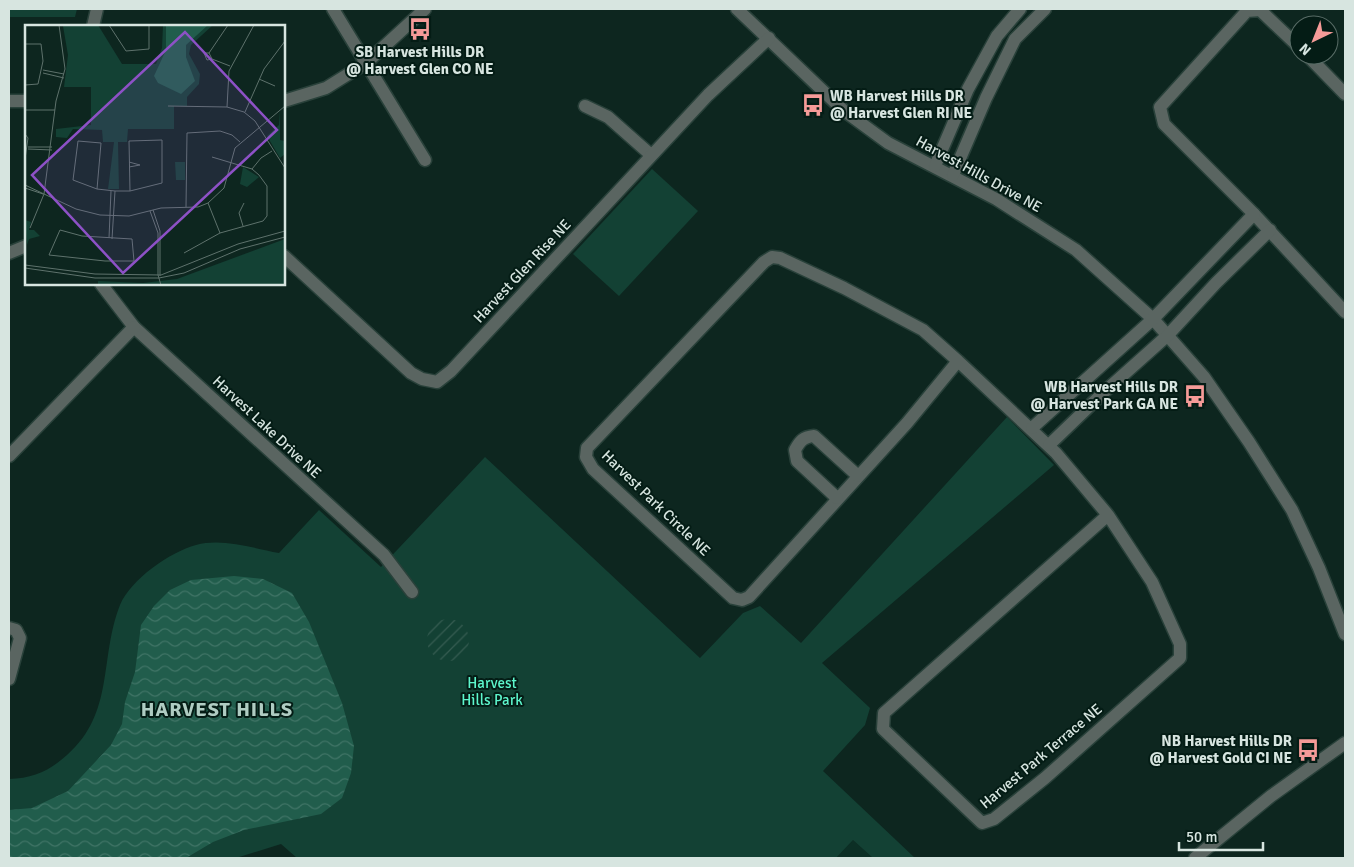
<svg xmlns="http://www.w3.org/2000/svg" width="1354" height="867" font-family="Signika,sans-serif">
  <defs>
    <pattern id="garden-furrows" width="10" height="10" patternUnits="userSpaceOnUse" patternTransform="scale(1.25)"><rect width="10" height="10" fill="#134134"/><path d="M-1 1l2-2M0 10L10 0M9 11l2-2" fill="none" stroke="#355c51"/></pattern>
    <pattern id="water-waves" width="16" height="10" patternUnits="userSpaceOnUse" patternTransform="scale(1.25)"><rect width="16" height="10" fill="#215d4c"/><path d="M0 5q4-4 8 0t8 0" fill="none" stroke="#407466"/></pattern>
  </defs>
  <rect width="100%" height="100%" fill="#0d261f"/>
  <polygon fill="#0c2f25" points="853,840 873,858 836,858"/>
  <g fill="#134134">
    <polygon points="9,9 77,9 75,17 9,17"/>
    <polygon points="652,169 698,211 619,296 573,254"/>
    <path d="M1007,417L1054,465L822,663L870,708L865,725L823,771L915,858H873L853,840L836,858H297L281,844L236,858H9V779C33,778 48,772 67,755C115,713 99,658 120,605C131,579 170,552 196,545C222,538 253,548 279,553L319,510L381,567L485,457L700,658L743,613L760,606L801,643Z"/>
  </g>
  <circle fill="url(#garden-furrows)" cx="448" cy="640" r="21"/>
  <polygon fill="url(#water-waves)" points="234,576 263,579 292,593 309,622 342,703 354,746 351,773 342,798 321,814 244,830 213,842 186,858 9,858 9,810 32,808 68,791 111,745 122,724 125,702 135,672 141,625 154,606 170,590 191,580"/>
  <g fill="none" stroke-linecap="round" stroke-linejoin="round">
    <defs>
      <g id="minor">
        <polyline points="333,9 425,160"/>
        <polyline points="737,9 843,110 888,143 996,199 1076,250 1153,319 1204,377 1249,442 1292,510 1319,568 1345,634"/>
        <polyline points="93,26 97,9"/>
        <polyline points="1299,47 1260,10 1247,11 1160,107 1164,124 1254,214 1345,312"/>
        <polyline points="1307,55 1345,94"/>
        <polyline points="9,101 26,101"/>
        <polyline points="284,101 326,88 366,63 425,9"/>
        <polyline points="585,106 608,117 651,155"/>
        <polyline points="935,166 968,89 997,36 1020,9"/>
        <polyline points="953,175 986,98 1015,39 1045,9"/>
        <polyline points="9,253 26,246"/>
        <polyline points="284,256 411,373 422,379 437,382 451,371 708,95 769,38"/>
        <polyline points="101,284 134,327 384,555 412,592"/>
        <polyline points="958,361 923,330 844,288 780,258 772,257 764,262 587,448 586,457 593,469 733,598 742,600 749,597 907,423 958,361 1056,453 1108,515 884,713 883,729 982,823 994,819 1045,778 1180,658 1180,644 1152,582 1108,515"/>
        <polyline points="1032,428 1153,319 1254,214"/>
        <polyline points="1049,445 1103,393 1168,335 1216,283 1270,230"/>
        <polyline points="9,456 134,327"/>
        <path d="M837,498L797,461L795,450C800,441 803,437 814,436L858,476"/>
        <polyline points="9,628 16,630 20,638 9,679"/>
        <polyline points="1195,858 1271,796 1345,743"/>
      </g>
    </defs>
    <use href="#minor" stroke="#29413a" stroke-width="15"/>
    <use href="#minor" stroke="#5a6561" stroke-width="12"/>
  </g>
  <defs>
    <symbol id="bus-bare" viewBox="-9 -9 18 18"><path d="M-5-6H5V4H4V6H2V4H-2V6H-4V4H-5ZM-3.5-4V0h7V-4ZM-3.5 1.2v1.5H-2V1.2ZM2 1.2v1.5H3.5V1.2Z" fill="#f59b98" stroke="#041c15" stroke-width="2.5" paint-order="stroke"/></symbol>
  </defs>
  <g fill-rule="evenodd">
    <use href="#bus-bare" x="404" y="13" width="32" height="32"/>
    <use href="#bus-bare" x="797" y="89" width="32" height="32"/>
    <use href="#bus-bare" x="1179" y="380" width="32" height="32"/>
    <use href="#bus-bare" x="1292" y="734" width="32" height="32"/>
  </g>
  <g text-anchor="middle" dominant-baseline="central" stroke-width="4" stroke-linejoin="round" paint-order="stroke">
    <g font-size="15" font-weight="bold" fill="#d7e5e0" stroke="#041c15" text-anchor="end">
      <text x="420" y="52" text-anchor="middle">SB Harvest Hills DR<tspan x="420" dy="17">@ Harvest Glen CO NE</tspan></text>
      <text x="830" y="96" text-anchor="start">WB Harvest Hills DR<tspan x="830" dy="17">@ Harvest Glen RI NE</tspan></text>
      <text x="1178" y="387">WB Harvest Hills DR<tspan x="1178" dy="17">@ Harvest Park GA NE</tspan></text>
      <text x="1292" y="741">NB Harvest Hills DR<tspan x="1292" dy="17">@ Harvest Gold CI NE</tspan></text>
    </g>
    <g font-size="15" fill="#d7e5e0" stroke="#041c15">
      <text transform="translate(979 174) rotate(29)">Harvest Hills Drive NE</text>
      <text transform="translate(522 271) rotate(-47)">Harvest Glen Rise NE</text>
      <text transform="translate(267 427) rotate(43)">Harvest Lake Drive NE</text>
      <text transform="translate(656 503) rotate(44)">Harvest Park Circle NE</text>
      <text transform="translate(1041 756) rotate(-40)">Harvest Park Terrace NE</text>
    </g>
    <g font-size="15" fill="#5df6cc" stroke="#041c15">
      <text x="492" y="683">Harvest<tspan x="492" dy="17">Hills Park</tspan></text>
    </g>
    <g font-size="20" font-weight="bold" letter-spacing="1" fill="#afccc2" stroke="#041c15">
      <text x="217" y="709">HARVEST HILLS</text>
    </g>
  </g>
  <g transform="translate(25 25)">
    <rect width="260" height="260" fill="#0d261f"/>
    <path d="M73,0L97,39H131L137,23L138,0H188L166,20L164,29L175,49L174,59L162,72V81H149V104H103L102,117H93L94,164H83L89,117H78L77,105L48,104L42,113L31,112V104L66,100V62H39L43,30L38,1ZM255,85V115L260,116V129L255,133L242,111L254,100ZM150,137H160V155H151ZM218,142L234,152L222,162L215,159ZM0,195L6,197L4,205H9L15,211L4,214L2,220ZM260,214V260H73V256L118,258L152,254Z" fill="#134134"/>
    <path d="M141,0H183L161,20V32L170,56L156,69L133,58L129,51L141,25Z" fill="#215d4c"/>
    <path fill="none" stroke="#5e726c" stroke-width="1" d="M34,0L40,44L31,76L19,169L51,184L75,190L104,191L136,183L173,182L183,178L199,163L210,123L260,81M84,0L101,26L124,24V0M203,0L184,28L187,34L205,41M0,19H16L18,36L13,59L0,60M184,28H179L182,35L187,34M18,45L39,49M18,48L39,53M234,54L250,61M143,81L202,82L219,87L230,96L260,143M202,82L204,46L229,0M0,85H30M220,87L239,44L260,16M0,109L3,113L0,134M3,122H27M3,124L27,125M104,137L115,140L104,142M227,144L236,133L247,126M0,160L19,169M0,163L18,169M72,164L48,155L53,116L76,118L72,164L90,166H105L104,116L137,115V158L105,166M183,178L195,208L238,196L242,191V161L234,150L227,144L187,132M161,182L162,108L195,106L207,110L215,117M128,185L135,206V251M125,186L133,208V250L136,260M218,201L214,188L219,178M5,203L19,169M35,205L57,211L107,214L109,236H80L24,230ZM84,213L86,166M87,214L90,166M159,228L195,208M0,240L70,249L136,250L213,219L260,206M0,243L70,253H134L159,248L215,224L260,212"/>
    <path fill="#8d51c6" fill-opacity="0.15" stroke="#8d51c6" stroke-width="2.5" d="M160,7L252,105L98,248L7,150Z"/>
    <rect width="260" height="260" fill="none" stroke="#d7e5e0" stroke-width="2.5"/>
  </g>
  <rect width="1354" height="867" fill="none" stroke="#d7e5e0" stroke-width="20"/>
  <g transform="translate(1314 40) rotate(223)"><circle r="24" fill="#041c15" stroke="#586c66"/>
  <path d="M0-4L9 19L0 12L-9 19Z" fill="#f59b98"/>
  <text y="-8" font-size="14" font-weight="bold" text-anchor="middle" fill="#d7e5e0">N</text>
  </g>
  <path d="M1179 842v8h84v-8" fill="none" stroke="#d7e5e0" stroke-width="2.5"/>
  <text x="1186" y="842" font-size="15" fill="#d7e5e0" stroke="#041c15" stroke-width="4" paint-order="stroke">50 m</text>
</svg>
